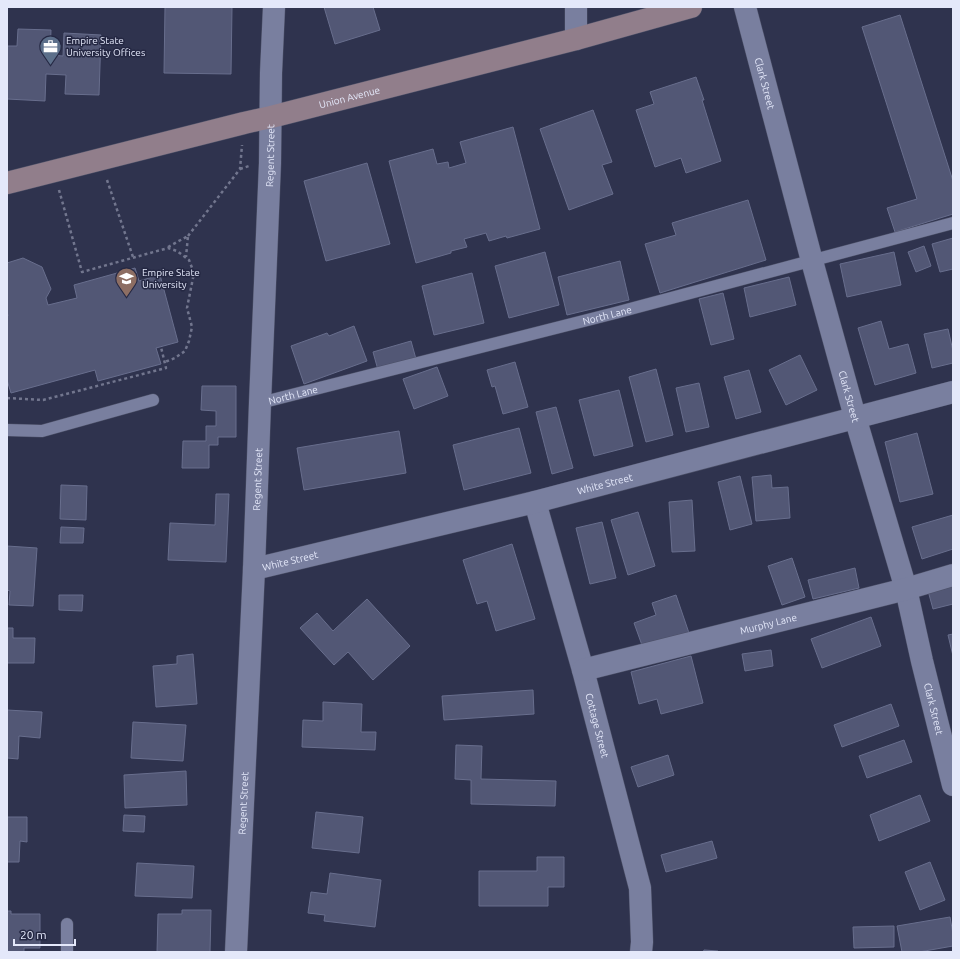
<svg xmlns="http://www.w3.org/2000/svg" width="960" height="959" font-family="Ubuntu,sans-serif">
  <rect width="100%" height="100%" fill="#2f334e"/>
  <g fill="#525775" stroke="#686e8d">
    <polygon points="165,7 232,7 231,74 164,73"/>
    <polygon points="324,7 373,7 380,30 335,44"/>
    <polygon points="900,15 953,181 953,214 895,232 887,208 917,199 862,27"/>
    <polygon points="18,29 51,30 50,55 63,56 64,33 101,35 99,95 65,94 66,75 46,74 45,101 7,99 7,46 17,46"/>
    <polygon points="696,77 704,100 702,100 721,161 686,173 681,158 655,167 636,110 654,104 650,92"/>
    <polygon points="593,110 612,162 602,165 613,194 569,210 540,129"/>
    <polygon points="513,127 540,229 507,238 506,236 489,241 486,233 464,239 467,247 451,251 451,253 416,263 389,161 433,149 437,164 448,162 449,168 466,163 460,142"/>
    <polygon points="367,163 390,244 326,261 304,181"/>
    <polygon points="748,200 766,260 660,293 645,244 676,235 672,223"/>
    <polygon points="953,238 953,269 940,272 932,244"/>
    <polygon points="924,246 931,266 916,272 908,252"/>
    <polygon points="545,252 559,305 509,318 495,266"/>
    <polygon points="894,252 901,285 847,297 840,264"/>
    <polygon points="23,258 42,267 51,289 46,298 48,305 77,298 74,285 135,268 139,281 160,275 178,342 156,348 161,364 98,381 95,370 11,393 7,380 7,316 8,316 7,311 7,263"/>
    <polygon points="620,261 629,300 567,315 558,277"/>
    <polygon points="472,273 484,323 434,335 422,286"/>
    <polygon points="789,277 796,305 750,317 744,288"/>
    <polygon points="723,293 734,339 711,345 699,299"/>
    <polygon points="881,321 889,349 908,344 916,373 875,385 858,328"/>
    <polygon points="354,326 367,361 304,384 291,346 327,333 329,336"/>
    <polygon points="948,329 953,351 953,363 932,368 924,334"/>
    <polygon points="411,341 416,359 378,370 373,352"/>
    <polygon points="800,355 817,390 786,405 769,370"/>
    <polygon points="515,362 528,407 503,414 495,386 492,387 487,370"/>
    <polygon points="437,367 448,396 414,409 403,379"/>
    <polygon points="656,369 673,435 646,442 629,377"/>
    <polygon points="749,370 761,412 736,419 724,377"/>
    <polygon points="699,383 709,427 686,432 676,388"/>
    <polygon points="202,386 236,386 236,437 218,437 218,445 209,445 209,468 182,468 183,441 206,441 206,426 216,426 216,411 201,410"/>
    <polygon points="619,390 633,446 594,456 579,400"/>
    <polygon points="556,407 573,468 552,474 536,412"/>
    <polygon points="519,428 531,473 464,490 453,445"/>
    <polygon points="399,431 406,473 304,490 297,448"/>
    <polygon points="917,433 933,494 900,502 885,442"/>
    <polygon points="771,475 772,488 788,487 790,518 756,521 752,477"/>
    <polygon points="740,476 752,524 730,530 718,482"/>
    <polygon points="61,485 87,486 86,520 60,519"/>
    <polygon points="216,494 229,494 226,562 168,560 170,523 215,525"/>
    <polygon points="692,500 695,551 672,552 669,502"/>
    <polygon points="638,512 655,566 628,575 611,520"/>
    <polygon points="953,515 953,549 922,559 912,527"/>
    <polygon points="602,522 616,578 590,584 576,528"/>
    <polygon points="61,527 84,528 83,543 60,543"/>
    <polygon points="512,544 535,619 496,631 487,601 477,604 463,560"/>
    <polygon points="7,546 37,548 33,606 9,605 10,591 7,590"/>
    <polygon points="792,558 805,597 782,605 768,566"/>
    <polygon points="855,568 859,588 813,599 808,580"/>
    <polygon points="953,580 953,604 933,609 927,587"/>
    <polygon points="59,595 83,595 82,611 59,610"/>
    <polygon points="676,595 689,633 643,648 634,623 656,615 652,603"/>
    <polygon points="367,599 410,646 373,680 348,652 334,665 300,628 317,613 333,631"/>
    <polygon points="871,617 881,646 822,668 811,639"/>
    <polygon points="7,628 13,628 13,638 35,638 34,663 7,663"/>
    <polygon points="953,634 953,656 948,635"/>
    <polygon points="771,650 773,666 745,671 742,654"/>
    <polygon points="193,654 197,704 156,707 153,666 177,664 177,656"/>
    <polygon points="691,656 703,703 661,714 657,699 639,704 631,672"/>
    <polygon points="533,690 534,714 444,720 442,696"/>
    <polygon points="323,702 362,704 361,732 376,732 375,750 302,747 303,720 323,721"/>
    <polygon points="891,704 899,726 842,747 834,725"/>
    <polygon points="7,710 42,712 40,738 19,736 18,759 7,758"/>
    <polygon points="133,722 186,725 183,761 131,758"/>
    <polygon points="904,740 912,762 867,778 859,756"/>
    <polygon points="456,745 482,746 481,779 556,781 555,806 471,804 471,780 455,779"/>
    <polygon points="668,755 674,775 638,787 631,767"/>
    <polygon points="186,771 187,805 125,808 124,775"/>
    <polygon points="920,795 930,821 879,841 870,815"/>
    <polygon points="316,812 363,817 359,853 312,848"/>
    <polygon points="124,815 145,816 144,832 123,831"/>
    <polygon points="7,817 27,817 27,842 20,841 19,862 7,862"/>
    <polygon points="712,841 717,858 666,872 661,855"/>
    <polygon points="537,857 564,857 564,887 548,887 548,906 479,906 479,871 537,871"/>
    <polygon points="930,862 945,900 920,910 905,872"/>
    <polygon points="137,863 194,866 192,898 135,896"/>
    <polygon points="330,873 381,880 375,927 324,921 325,915 308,913 311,892 327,894"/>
    <polygon points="182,910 211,910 210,952 157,952 158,914 182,914"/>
    <polygon points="7,911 11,911 11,914 40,914 40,948 24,948 24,952 7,952"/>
    <polygon points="950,917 953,934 953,946 919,952 902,952 897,926"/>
    <polygon points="894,926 894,947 854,948 853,927"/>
    <polygon points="704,950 718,951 718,952 703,952"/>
  </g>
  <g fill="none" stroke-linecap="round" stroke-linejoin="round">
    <defs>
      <g id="service">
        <path id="s1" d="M260,403L615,313L953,223"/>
        <polyline points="7,430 42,431 153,400"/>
        <polyline points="67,952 67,924"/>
      </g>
      <g id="minor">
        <polyline points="576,7 576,39"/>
        <path id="s2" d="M745,7L812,261L855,417L906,589L922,661L953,785"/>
        <path id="s3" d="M535,502L583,670L640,888L642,942L641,952"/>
        <path id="s4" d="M254,569L535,502L953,392"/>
        <path id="s5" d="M583,670L906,589L953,575"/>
        <path id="s6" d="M236,952L254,569L260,403L270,163L271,73L274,7"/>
      </g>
      <g id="secondary">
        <path id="s7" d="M7,183L244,123L271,117L576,39L691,7"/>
      </g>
    </defs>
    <use href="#service" stroke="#4c5067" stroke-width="13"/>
    <use href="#minor" stroke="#4c5067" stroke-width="23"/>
    <use href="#secondary" stroke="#4c5067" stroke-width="23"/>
    <g stroke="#72768e" stroke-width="2.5" stroke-dasharray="3 3" stroke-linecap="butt">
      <polyline points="240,169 249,166"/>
      <polyline points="107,180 133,257"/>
      <polyline points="59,190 82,272 168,248 177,251 189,260 194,273 187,308 192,327 189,341 185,351 175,358 165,362"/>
      <polyline points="188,236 240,169 242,145"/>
      <polyline points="168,247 188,236 186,257"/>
      <polyline points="7,398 43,400 166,368 161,347"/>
    </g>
    <use href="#service" stroke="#797f9f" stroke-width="12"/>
    <use href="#minor" stroke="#797f9f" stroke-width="22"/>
    <use href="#secondary" stroke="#917e8b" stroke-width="22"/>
  </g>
  <defs>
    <symbol id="office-pin" viewBox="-11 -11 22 30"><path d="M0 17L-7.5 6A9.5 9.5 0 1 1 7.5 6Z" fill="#5c6f8a" stroke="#252843"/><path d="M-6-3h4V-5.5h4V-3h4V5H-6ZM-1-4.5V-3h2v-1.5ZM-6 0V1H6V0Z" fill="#fff"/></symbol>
    <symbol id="university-pin" viewBox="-11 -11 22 30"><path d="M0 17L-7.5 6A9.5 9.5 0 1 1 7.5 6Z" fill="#8d6e63" stroke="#252843"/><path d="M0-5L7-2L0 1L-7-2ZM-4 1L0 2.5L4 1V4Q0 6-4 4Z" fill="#fff"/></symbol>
  </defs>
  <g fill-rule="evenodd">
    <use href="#office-pin" x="38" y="34" width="25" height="34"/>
    <use href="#university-pin" x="114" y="266" width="25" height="34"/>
  </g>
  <g text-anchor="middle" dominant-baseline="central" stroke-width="3" stroke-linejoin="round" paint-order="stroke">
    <g font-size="10" fill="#e4e8fa" stroke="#252843" text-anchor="start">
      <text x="66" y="40">Empire State<tspan x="66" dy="12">University Offices</tspan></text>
      <text x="142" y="272">Empire State<tspan x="142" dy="12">University</tspan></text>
    </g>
    <g font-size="10" fill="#e4e8fa" stroke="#252843">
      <text stroke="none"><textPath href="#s2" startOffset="79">Clark Street</textPath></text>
      <text stroke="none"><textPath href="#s7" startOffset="353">Union Avenue</textPath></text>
      <text stroke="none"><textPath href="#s6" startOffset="797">Regent Street</textPath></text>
      <text stroke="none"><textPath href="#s1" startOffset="358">North Lane</textPath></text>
      <text stroke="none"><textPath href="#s1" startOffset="34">North Lane</textPath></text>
      <text stroke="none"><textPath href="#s2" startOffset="403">Clark Street</textPath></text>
      <text stroke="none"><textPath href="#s6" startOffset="473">Regent Street</textPath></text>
      <text stroke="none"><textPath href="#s4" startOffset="361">White Street</textPath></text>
      <text stroke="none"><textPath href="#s4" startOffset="37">White Street</textPath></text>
      <text stroke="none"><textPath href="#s5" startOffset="191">Murphy Lane</textPath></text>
      <text stroke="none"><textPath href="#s2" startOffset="727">Clark Street</textPath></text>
      <text stroke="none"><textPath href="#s3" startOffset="232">Cottage Street</textPath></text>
      <text stroke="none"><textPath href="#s6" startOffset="149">Regent Street</textPath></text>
    </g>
  </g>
  <rect width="960" height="959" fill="none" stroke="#e4e8fa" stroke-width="16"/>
  <path d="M14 939v6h61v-6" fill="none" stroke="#e4e8fa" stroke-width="2"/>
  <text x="20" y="939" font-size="12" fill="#e4e8fa" stroke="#252843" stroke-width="3" paint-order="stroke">20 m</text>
</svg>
